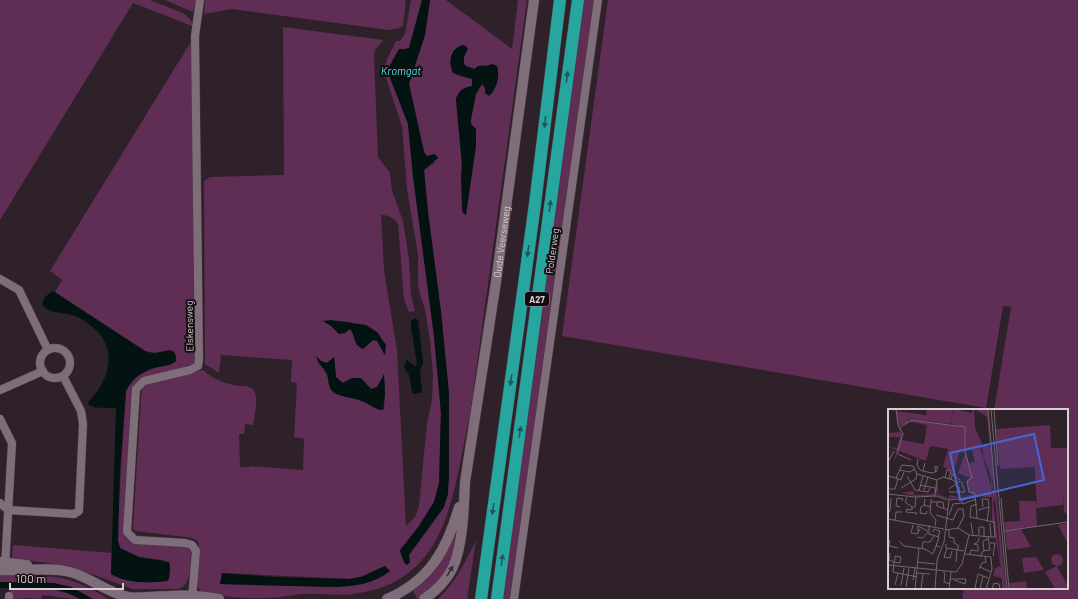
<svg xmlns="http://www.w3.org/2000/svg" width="1078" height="599" font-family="Barlow,sans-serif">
  <rect width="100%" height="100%" fill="#2e212a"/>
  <g fill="#602d54" fill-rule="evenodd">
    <polygon points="0,0 150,0 185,14 192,22 192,26 133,3 0,220"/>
    <polygon points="165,0 196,0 193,12"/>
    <polygon points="205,0 406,0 403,26 399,28 389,30 232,9 204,14"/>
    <path d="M411,0H422L409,48L405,49L389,70V75L408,124L413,176L434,336L441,413L439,483L434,502L419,526L401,548L400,551L406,565L410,562L409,555L444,507L449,475V394L441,312L428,212L424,170L434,163L435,154L427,156L424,152L409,84L425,35L430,0H446L512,49L518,0H527L470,415C453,488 451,578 360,593C341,597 321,593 302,594C290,595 278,598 266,598C245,599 224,596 203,594L197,586L199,548L198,541L192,538L185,537L135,531L133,528L141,398L142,389L151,382L203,370C214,380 226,384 240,386C245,386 252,386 254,391C259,399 254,416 253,425L245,424L244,434H239L240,467H250L251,466L303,470L304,439L294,437L297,383L291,382L292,360L221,355L219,373L205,364L204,181L210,177L284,175L283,27L383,40L375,50L374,55L378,157L390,173L392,191L403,221L409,259L411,294L415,311L409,312L404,299L398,224C393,218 389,215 381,215L384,270L397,351L406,526L415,517L419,506L427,423L432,400L433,373L430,340L425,309L421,298L418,286V255L407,189L402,127L386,78L384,68L388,57L396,41H400L405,34ZM468,48L464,57V64L466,66L474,69L481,65L486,66L490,65L498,69L497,83L485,91V88L482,84L476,94L471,119V124L476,129V146L463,213L461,178L462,165L456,99L461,90L472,86V79L456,75C451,64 447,61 455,50ZM323,321L350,322L386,345L384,354L377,341L373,340L368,345H356L353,333L350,329L339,334L331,326ZM334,357L336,378L343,383L352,378L371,389L377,387L384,375L385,394L384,409C372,408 373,406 363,402C351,397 340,391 329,385C328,374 324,369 317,362L321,361L327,363ZM385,566L366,583L336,587L220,584L222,573L349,579L361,577Z"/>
    <polygon points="584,0 598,0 515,599 503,599"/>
    <polygon points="608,0 1078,0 1078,599 962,599 964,588 1067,588 1067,410 994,410 1011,307 1003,306 986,408 562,336"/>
    <path d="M192,40L194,320L198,362L178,369L143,378L135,384L132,391L126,535L186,546L191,552C190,565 192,584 179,589H133L69,566L12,558L13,545L112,553L111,574C130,583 146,583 167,581L170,574V567L163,560L139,557L120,548L118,541V518L126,391C133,377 143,371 158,367C165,366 171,365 176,361L170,350L155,353L145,351L55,292L62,280L50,271Z"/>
    <path d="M458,522C456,533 457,546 453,556C448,573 433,590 417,599L412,588Z"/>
    <path d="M476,540L467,599H438C455,583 466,561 476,540Z"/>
    <path d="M0,575C18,577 36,575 54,577C73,579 92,588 108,599H93L71,587L53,583L0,582Z"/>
    <path d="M10,589C37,589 55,586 80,599C67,599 55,596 42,595L41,599L29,598L11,599Z"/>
  </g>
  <g fill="#021312">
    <polygon points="422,0 430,0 425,35 409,84 424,152 427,156 435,154 438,158 424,170 428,212 441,312 449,394 449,475 448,494 444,507 409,555 410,562 407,565 404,562 400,551 419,526 434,502 439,483 441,413 434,336 413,176 408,124 389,75 390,65 399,49 405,49 409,48"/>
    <path d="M464,45L468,48L464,57V64L466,66L474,69L478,66H486L493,64L497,66C500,75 497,90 489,96L485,93V88L482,84L476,94L471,119V124L476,129V146L466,215L463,213L462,209L461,178L462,165L456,99C458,91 464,87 472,86V79L453,73C448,62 450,47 464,45Z"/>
    <path d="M53,291L145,351C148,352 151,353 154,353C164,353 177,344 176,361C171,365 165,366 158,367C143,371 133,377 126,391L120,469L118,541L120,548L139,557L169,562L170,567L169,579L167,581C148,583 128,584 111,574L116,408C107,407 95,410 88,404L89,401C110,380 119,346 91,326C86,322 81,318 75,316C64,312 51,314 43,306C42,299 46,295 53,291Z"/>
    <polygon points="415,318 418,320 422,353 423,362 420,372 422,391 421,393 414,394 412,392 409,375 404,367 407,359 409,362 415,366 417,364 411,327 411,321"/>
    <path d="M331,320L366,325L377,332L386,345L385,355L377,341L373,340L363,349C354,346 356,337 350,329L345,333L339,334L331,326L323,321Z"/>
    <path d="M316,356L321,361L327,363L334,357L336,377L343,383L352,378H361L371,389L377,387L384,374L385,394L383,410C375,410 370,404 363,401C355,398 339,397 333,392C328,387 329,380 327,374C324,366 318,365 316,356Z"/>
    <path d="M385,566L390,571C374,584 355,586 336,587L220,584L222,573L275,577L349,579L361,577Z"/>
    <polygon points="0,582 53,583 71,587 93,599 80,599 68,593 58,590 0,588"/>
  </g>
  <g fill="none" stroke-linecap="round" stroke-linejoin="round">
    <defs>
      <g id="street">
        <polyline points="0,279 19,290 48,350"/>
        <circle cx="55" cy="363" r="15"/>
        <polyline points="0,390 43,371"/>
        <polyline points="0,419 12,443 5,567"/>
        <polyline points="0,503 8,510 74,514 79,511 83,424 81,411 63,376"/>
        <polyline points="9,599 9,596"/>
        <polyline points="192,599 196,551 192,545 185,543 135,540 127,532 136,389 144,381 190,370 198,366 199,360 195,36 200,0"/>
        <polyline points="514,599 598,0"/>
      </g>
      <g id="secondary">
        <polyline points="0,562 27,565"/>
        <path d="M0,570C23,572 47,566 70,572C90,577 107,593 128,597C142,599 155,596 168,596C184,595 203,596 219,599"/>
        <path d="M387,599C429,581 447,550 459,507"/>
        <path id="s1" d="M424,599C435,592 447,580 453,567C463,545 464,507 465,482L496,282L534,0"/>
      </g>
      <g id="highway">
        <polyline points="481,599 535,204 560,0"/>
        <polyline points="497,599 578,0"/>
      </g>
    </defs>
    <use href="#street" stroke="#483d45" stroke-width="9"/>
    <use href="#secondary" stroke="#483d45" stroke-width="11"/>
    <use href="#highway" stroke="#483d45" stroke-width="13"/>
    <use href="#street" stroke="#7f6e79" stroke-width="8"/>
    <use href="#secondary" stroke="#7f6e79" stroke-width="10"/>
    <use href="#highway" stroke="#27a69f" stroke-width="12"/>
  </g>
  <defs><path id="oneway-solid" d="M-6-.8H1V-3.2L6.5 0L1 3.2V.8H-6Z"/></defs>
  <g fill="#1c5958">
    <use href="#oneway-solid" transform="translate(567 77) rotate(-82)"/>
    <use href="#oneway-solid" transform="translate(545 122) rotate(97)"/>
    <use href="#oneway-solid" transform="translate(550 206) rotate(-82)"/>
    <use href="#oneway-solid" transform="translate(528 251) rotate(98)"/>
    <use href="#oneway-solid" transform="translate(511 380) rotate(98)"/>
    <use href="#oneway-solid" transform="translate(520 432) rotate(-82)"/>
    <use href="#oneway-solid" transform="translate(493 509) rotate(98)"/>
    <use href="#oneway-solid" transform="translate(502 560) rotate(-82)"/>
  </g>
  <use fill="#382e35" href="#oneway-solid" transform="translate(450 571) rotate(-59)"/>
  <g text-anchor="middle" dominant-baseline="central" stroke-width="4" stroke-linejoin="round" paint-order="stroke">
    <rect fill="#120c11" stroke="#9d949a" stroke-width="1" x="525" y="292" width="24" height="14" rx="3"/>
    <g font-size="9" font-weight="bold" fill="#d8cfd5">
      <text x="537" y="299">A27</text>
    </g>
    <g font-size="10" fill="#d8cfd5" stroke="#120c11">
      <text stroke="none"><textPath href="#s1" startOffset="373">Oude Veerseweg</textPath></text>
      <text transform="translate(552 251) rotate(-82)">Polderweg</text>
      <text transform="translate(189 326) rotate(-91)">Elskensweg</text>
    </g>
    <g font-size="11" font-style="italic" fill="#4ae3db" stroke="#120c11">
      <text x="401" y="70">Kromgat</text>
    </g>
  </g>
  <g transform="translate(888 409)">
    <rect width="180" height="180" fill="#2e212a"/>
    <path d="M39,0H65L64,7L66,0L84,4V0H86L87,19L93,32L95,39L93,43L96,47L103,68L105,75L103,81L105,73L95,43V36L102,38L99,8L87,0H100L106,77L102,83L88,87L86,83L87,87L83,88L73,87L85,86L80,82L79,72L82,69L70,64L77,44L81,54L87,53L84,41L92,40L103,77V68L93,43L94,39L78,42L77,18L63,15L64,8L62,15L21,10L19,14L11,17L8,2L38,6ZM23,11L77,18V43L72,42L63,70V62L55,58L60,40L42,37L38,52L11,42L5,55L9,41L0,38L9,39L12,28H0V24L12,23L9,15L14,25L13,31L36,35L39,16L22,13L13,20ZM162,16L163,39H180V105L176,103L175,85V96L148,99L149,117L117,121L116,113L132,112L131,92H148L149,98L146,50V58L112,60L108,20ZM49,71L50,82L55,81L49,83L50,85L60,89L62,86L71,88L59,90L49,86L48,83L46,87H26L13,84L25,82L27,86L45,85ZM108,78L118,180H114V169L105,167L107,159L112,157L113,159L104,110V88H92L106,84ZM107,91L112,143V150L105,93ZM180,114V135L170,116ZM133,120L143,138L119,141L117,122ZM163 151a6 6 0 1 1 12 0a6 6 0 1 1-12 0ZM148,148L156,161L136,164L134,149ZM169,157L180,177V180H167L157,163ZM138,172L139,180H122L121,174Z" fill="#602d54" fill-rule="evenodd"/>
    <path fill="none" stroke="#72676e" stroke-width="1" d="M8,0L10,16L15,25L9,44M103,0L119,180M106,0L110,56M11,19L23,11L77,18V42L84,69L79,72L81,83L87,84L89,109M10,45L23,51M30,50L29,56L32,61L35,62L37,54M0,53L6,42M47,57L50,58L48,62L47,59ZM11,61L22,63L27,60M35,62L44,64L49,62M29,65L49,71M0,67L8,69L14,56M19,67L27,81L40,83L42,79M8,69L13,71L16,63M57,69L59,61L63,62L61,70M63,70L65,65L72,71M32,76L47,79M13,79L28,70L29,65L25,57L14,56M0,80H7L10,70M61,80L72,72M36,81L40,68M31,82L35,67M61,83H77L73,72M0,85L27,88L49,87L59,91M47,87L49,71L55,68L65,71L71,78L72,88M19,88L17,93L24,98M84,88L102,85L107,80L100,0M113,89L121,180M37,90L36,96L43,98M43,90L42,104L48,111L47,117M73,90L75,95L88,90M60,91L86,88M43,93H49V97L60,101M49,93H55L56,99M89,95L83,97L82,108L106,113L107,128H103L102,114M37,96L33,98L32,104L38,105L39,102M12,98L8,97L9,89L15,90L14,92M95,98L94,90H100L101,98M90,101L101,98L99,113M18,103L19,100L24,101V98H27L28,88M18,103L29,104L28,106M0,104L2,102L3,89M48,106L65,111L70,100H75L76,107L70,119M61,106L65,95L74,94M0,110L56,120M7,111L8,103H14M83,114L85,127M25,116L23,124L29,125L32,120M41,116V125L51,128L48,137L52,138M58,121L70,119L81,126L103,128M61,121V128L66,129V134L70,136V141L76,142M116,122L180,113M45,123L46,120L52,122L50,128M30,124V117L40,122M91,126V118H96V128M29,128L35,129L40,123M2,131L1,137L10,139M11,132L16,137L37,140L45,145L48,137M102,134H107L105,147M58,135V139L70,141M59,139L56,148L62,149L64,142M34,140L35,133H42L46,127M96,142L95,132L100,130M2,144L1,151L6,153L5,163L29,168M77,145L103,148L104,160L98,180M82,145L83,141L90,142V136L86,135L90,133L91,129M92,148L95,142L102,141L100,128M7,150L6,153L12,154L13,148L7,147V150M29,153L47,155M68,153L69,141M0,156L68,163L74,155L81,126M92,158L103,163M91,160L94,154L98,153L97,148M55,163L57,164L56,173L62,175M29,164L42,165M62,170H78L77,175L66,171M25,171L27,159M7,176L10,164M13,176L16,159M18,178L21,159M27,180L31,139M33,180L35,165M47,180L49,151L56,133L61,91M61,180L63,163M91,180L87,179L90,165L100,169M92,180L95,167M104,180L106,174L111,175L112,180"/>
    <path fill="#4268d7" fill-opacity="0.15" stroke="#4268d7" stroke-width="2" d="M146,25L156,71L72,91L62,44Z"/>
    <rect width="180" height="180" fill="none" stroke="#d8cfd5" stroke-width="2"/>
  </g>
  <path d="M10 583v6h113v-6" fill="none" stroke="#d8cfd5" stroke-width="2"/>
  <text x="16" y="583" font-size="12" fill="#d8cfd5" stroke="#120c11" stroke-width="3" paint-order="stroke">100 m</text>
</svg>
